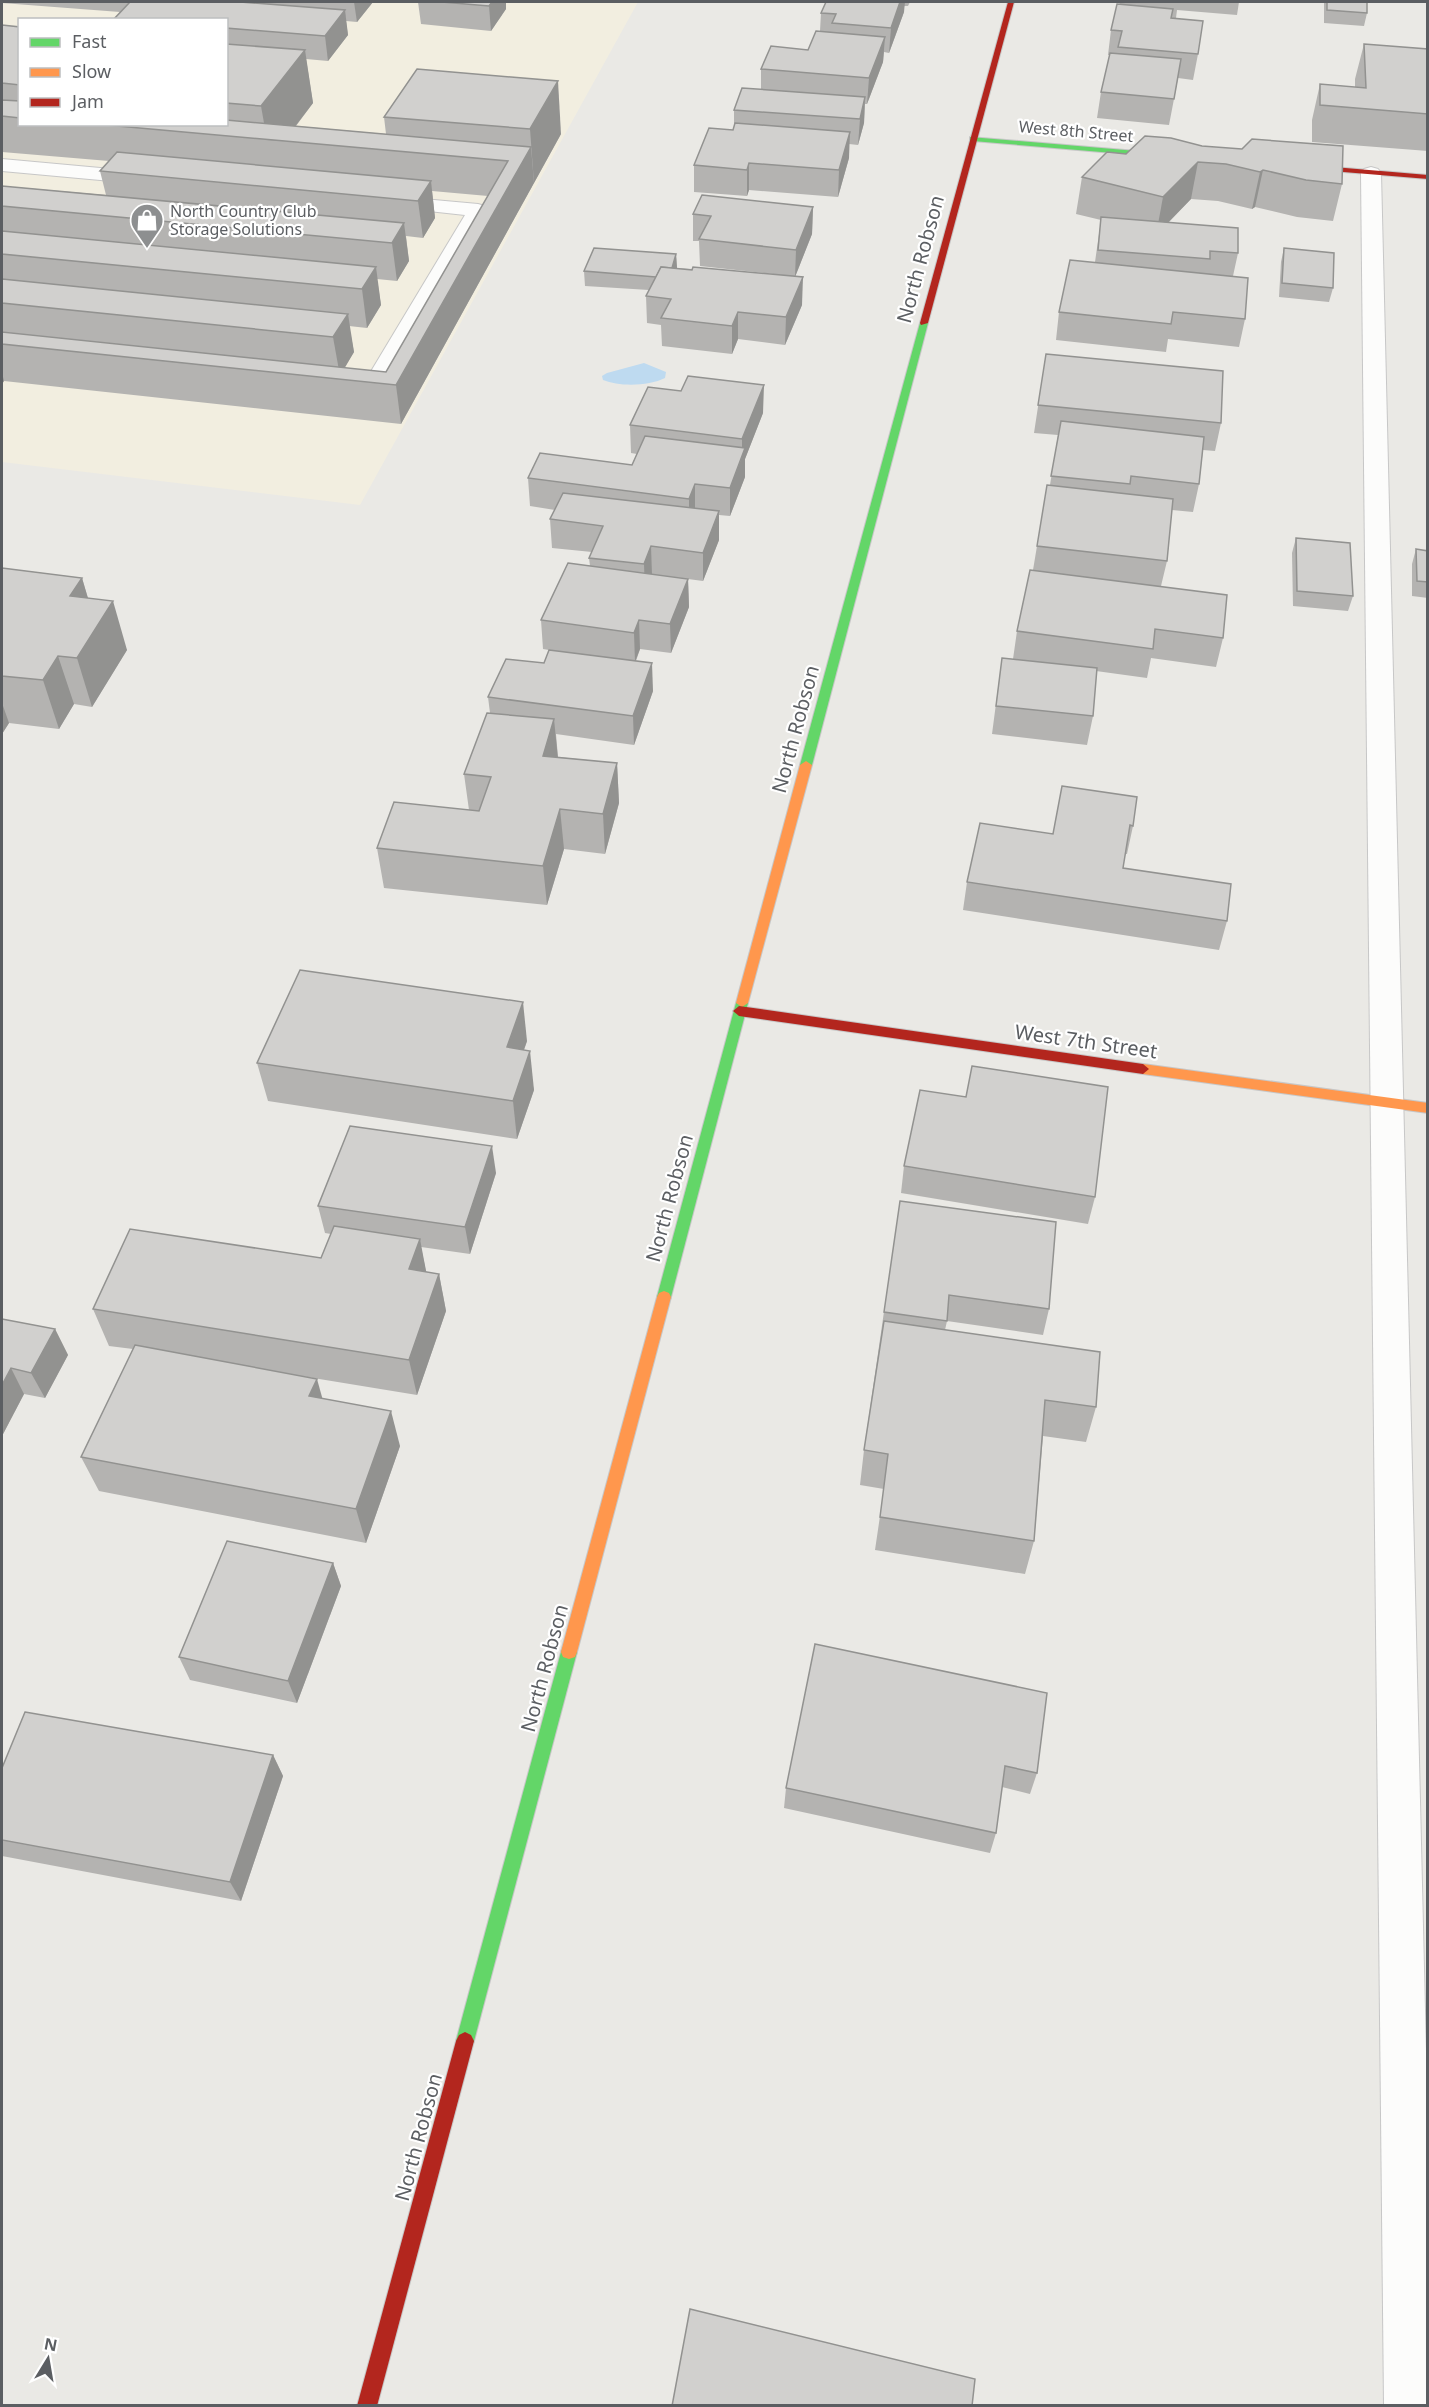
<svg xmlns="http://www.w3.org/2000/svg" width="1429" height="2407" font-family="'Noto Sans',sans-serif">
  <rect width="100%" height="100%" fill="#eae9e5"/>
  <path fill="#f2eee0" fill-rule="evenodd" d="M2,2H638L360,505L2,462ZM20,20H226V124H20Z"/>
  <path fill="#bedaf0" d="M644,363L666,372L665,378C649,386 620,387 603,380L602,376L607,373Z"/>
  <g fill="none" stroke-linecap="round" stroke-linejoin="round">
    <defs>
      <g id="lane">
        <polygon points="2,159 144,172 151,174 154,178 151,182 144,184 2,171"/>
        <polygon points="1371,167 1378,169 1381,173 1428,2135 1428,2406 1384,2406 1361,173 1364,169"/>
        <path d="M390,196L478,204L485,206L488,210L379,396C367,399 353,396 341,393L338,388L341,383L349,381L364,383L465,215L383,206L380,202L383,198Z"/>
      </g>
      <g id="fast">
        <polygon points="970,137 1172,154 1176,156 1172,158 973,141 970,141"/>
        <polygon points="924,320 928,323 812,765 806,769 800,765 920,323"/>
        <polygon points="742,999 748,1003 671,1297 669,1301 659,1301 657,1297 736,1003"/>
        <polygon points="569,1645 575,1647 577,1652 474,2041 471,2047 465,2050 459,2047 456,2041 561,1652 563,1647"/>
      </g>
      <g id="slow">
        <polygon points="806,761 812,765 748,1003 742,1007 736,1003 800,765"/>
        <polygon points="1143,1064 1428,1103 1428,1113 1143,1074 1137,1069"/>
        <polygon points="664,1291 669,1293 671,1297 577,1652 575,1657 569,1659 563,1657 561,1652 657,1297 659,1293"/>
      </g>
      <g id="jam">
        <polygon points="1008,2 1014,2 928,323 921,325 920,323"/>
        <polygon points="1298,164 1428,175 1428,179 1295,168 1294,166"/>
        <polygon points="739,1006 1143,1064 1149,1069 1143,1074 739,1016 733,1011"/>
        <polygon points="465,2032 471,2035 474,2041 377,2406 357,2406 456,2041 459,2035"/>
      </g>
    </defs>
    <use href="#lane" stroke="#c7c7c7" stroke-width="2"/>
    <use href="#fast" stroke="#c7c7c7" stroke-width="2"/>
    <use href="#slow" stroke="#c7c7c7" stroke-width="2"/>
    <use href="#jam" stroke="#c7c7c7" stroke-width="2"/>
    <use href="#lane" fill="#fcfcfb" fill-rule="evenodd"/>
    <use href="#fast" fill="#63d668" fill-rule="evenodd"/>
    <use href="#slow" fill="#ff974d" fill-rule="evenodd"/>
    <use href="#jam" fill="#b3261e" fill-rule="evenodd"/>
  </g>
  <g fill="#b4b3b1" fill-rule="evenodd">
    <path d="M2,2H373L357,22L346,21L348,35L328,61L306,59L313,103L296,126L386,134L384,117L417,69L561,134L401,424L4,381L2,384V186L106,195L100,171L109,161L2,152V25L20,27V124H226V20H114L120,12L2,3ZM432,191L488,196L386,372L344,368L354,352L349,326L367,328L381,305L377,279L397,281L409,261L406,236L423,238L435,218Z"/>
    <polygon points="418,2 506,2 506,9 491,31 421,24"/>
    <polygon points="826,2 910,2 908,6 904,6 904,12 889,53 884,52 883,62 867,104 865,104 864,123 858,145 849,144 849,158 838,197 749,190 747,196 694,192 694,165 733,130 734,127 734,110 761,90 761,69 808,50 820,31 821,13"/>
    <polygon points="1120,2 1239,2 1237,15 1177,10 1176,18 1198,54 1193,80 1178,78 1169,125 1097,118 1101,92 1110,55 1108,55 1111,30"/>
    <polygon points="1324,2 1367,2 1367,13 1364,26 1324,23"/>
    <polygon points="1364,44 1428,49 1428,151 1312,142 1312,120 1320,84 1355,87 1355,79"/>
    <polygon points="1145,136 1342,184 1333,221 1297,217 1255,207 1252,209 1218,201 1191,199 1168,223 1238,253 1233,276 1245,319 1239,347 1168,339 1166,352 1056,340 1059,312 1095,262 1101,220 1076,214 1082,177 1126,154"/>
    <polygon points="813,207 812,234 795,277 802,305 785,345 738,339 732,354 662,346 661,325 647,323 646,296 649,290 585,286 584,271 676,254 677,268 783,275 700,266 699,241 693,241 693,214"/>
    <polygon points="1284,248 1333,288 1329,302 1279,297 1281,262"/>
    <polygon points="1046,354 1221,423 1215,451 1203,450 1199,484 1193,512 1172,510 1167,561 1161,586 1223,638 1216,667 1151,658 1147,678 1096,671 1093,716 1087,745 992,734 1002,658 1013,659 1017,631 1033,570 1037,546 1050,485 1058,435 1034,433"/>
    <polygon points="763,413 745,459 745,477 730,516 719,515 719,540 703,581 688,579 689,607 671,653 640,649 636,661 653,691 634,745 556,734 558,757 617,763 619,803 605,854 564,849 547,905 384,888 377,848 469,810 464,774 490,713 488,697 544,663 549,650 543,649 541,620 590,566 589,558 592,552 552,548 550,519 555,510 530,506 528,478 632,465 637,454 631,453 630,425"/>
    <polygon points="1296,538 1353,596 1348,611 1293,606 1292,553"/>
    <polygon points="1416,549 1428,551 1428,598 1412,596 1412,564"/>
    <polygon points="2,568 82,578 88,598 127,650 92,707 74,704 59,729 9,723 2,734"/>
    <polygon points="1062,786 1133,826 1127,854 1125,854 1123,868 1227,921 1219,950 963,910 967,882 1053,834"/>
    <polygon points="527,1041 524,1050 534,1090 517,1139 268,1101 257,1063"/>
    <polygon points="904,1166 1095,1197 1088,1224 901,1193"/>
    <polygon points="496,1173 470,1254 421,1247 426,1272 439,1274 446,1311 417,1395 301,1376 322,1398 400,1446 366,1543 99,1491 81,1457 133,1349 109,1346 93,1309 321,1258 331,1234 325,1233 318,1206"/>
    <polygon points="900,1201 1049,1309 1043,1335 947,1321 945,1330 1096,1407 1086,1442 1043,1436 1034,1541 1025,1574 875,1550 884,1489 860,1485 864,1450"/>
    <polygon points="2,1319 55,1329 68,1355 45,1398 24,1394 2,1436"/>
    <polygon points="333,1563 341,1586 297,1703 190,1680 179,1657"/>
    <polygon points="815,1644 1037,1773 1030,1794 1002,1787 996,1833 990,1853 784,1808 786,1788"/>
    <polygon points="273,1755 283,1776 241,1901 2,1856 2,1768"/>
  </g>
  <g fill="#929290">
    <polygon points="354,2 373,2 357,22"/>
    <polygon points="492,2 506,2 506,9 491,31 489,6"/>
    <polygon points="900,2 905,2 904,12 889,53 891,28"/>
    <polygon points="345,10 348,35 328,61 325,36"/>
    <polygon points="885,37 883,62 867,104 869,78"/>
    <polygon points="305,50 313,103 284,141 267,140 261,106"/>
    <polygon points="558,81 561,134 534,183 530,129"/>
    <polygon points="865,97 864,123 858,145 860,119"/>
    <polygon points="850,132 849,158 838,197 839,170"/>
    <polygon points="531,147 534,183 401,424 396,385"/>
    <polygon points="1198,162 1191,199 1156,235 1163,197"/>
    <polygon points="749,163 749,190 747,196 747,170"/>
    <polygon points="1263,170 1255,207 1252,209 1260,172"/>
    <polygon points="431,181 435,218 423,238 418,201"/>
    <polygon points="813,207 812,234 795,277 796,250"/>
    <polygon points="404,223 409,261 397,281 392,243"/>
    <polygon points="676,254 677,268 669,278"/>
    <polygon points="376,267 381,305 367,328 362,289"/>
    <polygon points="803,277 802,305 785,345 786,317"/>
    <polygon points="738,312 738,339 732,354 732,326"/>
    <polygon points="348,314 354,352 340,376 333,337"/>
    <polygon points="2,373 4,381 2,384"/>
    <polygon points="764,385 763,413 745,459 745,477 730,516 730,488 742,457 742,439"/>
    <polygon points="695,484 695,512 689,527 689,499"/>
    <polygon points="719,511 719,540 703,581 703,553"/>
    <polygon points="651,546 652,575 645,593 644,564"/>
    <polygon points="82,578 96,626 70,596"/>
    <polygon points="688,579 689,607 671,653 670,624"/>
    <polygon points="113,601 127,650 92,707 77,658"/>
    <polygon points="639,620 640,649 635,662 634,633"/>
    <polygon points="58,656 74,704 59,729 43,680"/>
    <polygon points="652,663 653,691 634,745 633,716"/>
    <polygon points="2,703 9,723 2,734"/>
    <polygon points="554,719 558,759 543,756"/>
    <polygon points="617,763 619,803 605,854 603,814"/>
    <polygon points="560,809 564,849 547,905 543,866"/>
    <polygon points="523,1002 527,1041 511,1086 507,1047"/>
    <polygon points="530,1051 534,1090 517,1139 513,1101"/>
    <polygon points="492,1146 496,1173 470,1254 465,1227"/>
    <polygon points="420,1239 427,1276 409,1269"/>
    <polygon points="439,1274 446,1311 417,1395 409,1360"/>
    <polygon points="55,1329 68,1355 45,1398 31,1373"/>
    <polygon points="11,1368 24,1394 2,1436 2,1385"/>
    <polygon points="317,1379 327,1415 309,1396"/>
    <polygon points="391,1411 400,1446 366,1543 356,1509"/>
    <polygon points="333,1563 341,1586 297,1703 288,1681"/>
    <polygon points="273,1755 283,1776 241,1901 230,1882"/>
  </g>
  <g fill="#d1d0ce" stroke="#929290" stroke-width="1.5">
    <polygon points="130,2 240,2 345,10 325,36 226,28 226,20 125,20 114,19"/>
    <polygon points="442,2 492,2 489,6"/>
    <polygon points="826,2 900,2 891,28 832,23 836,14 821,13"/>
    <polygon points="1327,2 1367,2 1367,13 1327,10"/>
    <polygon points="1117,4 1173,9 1171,18 1203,21 1198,54 1118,47 1122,31 1111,30"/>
    <polygon points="2,25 20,27 20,85 2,83"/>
    <polygon points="816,31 885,37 869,78 761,69 771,46 808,50"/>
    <polygon points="226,44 305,50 261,106 226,103"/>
    <polygon points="1364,44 1428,49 1428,114 1320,105 1320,84 1366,88"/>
    <polygon points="1110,53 1181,59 1174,99 1101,92"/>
    <polygon points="417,69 558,81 530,129 384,117"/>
    <polygon points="742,88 865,97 860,119 734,110"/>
    <polygon points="2,100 20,101 20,118 2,116"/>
    <polygon points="226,120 531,147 396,385 2,344 2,332 386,372 508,161 95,124 226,124"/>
    <polygon points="735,123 850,132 839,170 749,163 747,170 694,165 709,128 733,130"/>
    <polygon points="1145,136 1171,138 1202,146 1242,149 1252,139 1343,146 1342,184 1306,180 1263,170 1260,172 1226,164 1198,162 1163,197 1082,177 1107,152 1126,154"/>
    <polygon points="117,152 431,181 418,201 100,171"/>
    <polygon points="2,186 404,223 392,243 2,206"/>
    <polygon points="702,195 813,207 796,250 699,239 711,216 693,214"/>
    <polygon points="1101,217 1238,228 1238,253 1210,251 1210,259 1098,250"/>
    <polygon points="2,231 376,267 362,289 2,254"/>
    <polygon points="594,248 676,254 672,268 661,267 656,277 584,271"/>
    <polygon points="1284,248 1334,253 1333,288 1282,283"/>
    <polygon points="1070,260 1248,278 1245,319 1173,312 1171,324 1059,312"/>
    <polygon points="661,267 692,270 693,267 803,277 786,317 738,312 732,326 661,318 671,299 646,296"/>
    <polygon points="2,279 348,314 333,337 2,303"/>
    <polygon points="1046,354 1223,371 1221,423 1038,405"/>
    <polygon points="688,376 764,385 742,439 630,425 648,387 681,391"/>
    <polygon points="1061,421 1204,437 1199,484 1131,476 1130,484 1051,476"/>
    <polygon points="645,436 745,448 730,488 695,484 689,499 528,478 540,453 632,465"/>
    <polygon points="1047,485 1173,499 1167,561 1037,546"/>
    <polygon points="563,493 719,511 703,553 651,546 644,564 589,558 603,526 550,519"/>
    <polygon points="1296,538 1350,543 1353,596 1297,591"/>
    <polygon points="1416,549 1428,551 1428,582 1417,581"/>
    <polygon points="568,563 688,579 670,624 639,620 634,633 541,620"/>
    <polygon points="2,568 82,578 70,596 113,601 77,658 58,656 43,680 2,676"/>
    <polygon points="1030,570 1227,595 1223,638 1155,629 1153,649 1017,631"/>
    <polygon points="549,650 652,663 633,716 488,697 506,659 544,663"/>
    <polygon points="1002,658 1097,668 1093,716 996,706"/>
    <polygon points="487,713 554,719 543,756 617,763 603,814 560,809 543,866 377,848 394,802 479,811 491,777 464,774"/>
    <polygon points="1062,786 1137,797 1133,826 1130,825 1123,868 1231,884 1227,921 967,882 980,823 1053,834"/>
    <polygon points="300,970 523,1002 507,1047 530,1051 513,1101 257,1063"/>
    <polygon points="972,1066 1108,1087 1095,1197 904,1166 920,1090 966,1097"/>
    <polygon points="350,1126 492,1146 465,1227 318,1206"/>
    <polygon points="900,1201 1056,1222 1049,1309 949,1295 947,1321 884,1312"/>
    <polygon points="334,1226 420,1239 409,1269 439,1274 409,1360 93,1309 130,1229 321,1258"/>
    <polygon points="2,1319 55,1329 31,1373 11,1368 2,1385"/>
    <polygon points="884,1321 1100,1352 1096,1407 1045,1400 1034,1541 880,1517 888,1454 864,1450"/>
    <polygon points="135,1345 317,1379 309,1396 391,1411 356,1509 81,1457"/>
    <polygon points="227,1541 333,1563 288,1681 179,1657"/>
    <polygon points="815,1644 1047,1693 1037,1773 1005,1766 996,1833 786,1788"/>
    <polygon points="25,1712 273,1755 230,1882 2,1840 2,1768"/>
    <polygon points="690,2309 975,2379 972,2406 672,2406"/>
  </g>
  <defs>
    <symbol id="shop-pin" viewBox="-11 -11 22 30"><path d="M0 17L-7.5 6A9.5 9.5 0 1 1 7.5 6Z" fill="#8d8f90" stroke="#fff"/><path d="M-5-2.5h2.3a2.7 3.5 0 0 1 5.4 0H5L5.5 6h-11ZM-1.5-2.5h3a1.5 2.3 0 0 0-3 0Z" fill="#fff"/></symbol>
  </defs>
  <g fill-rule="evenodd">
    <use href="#shop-pin" x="128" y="201" width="38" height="52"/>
  </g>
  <g text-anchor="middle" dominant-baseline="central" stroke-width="4.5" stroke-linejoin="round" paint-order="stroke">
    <g font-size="16" fill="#5b5e62" stroke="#fff">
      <text transform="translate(1076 131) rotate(5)">West 8th Street</text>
    </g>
    <g font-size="16" fill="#5b5e62" stroke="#fff" text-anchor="start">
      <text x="170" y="211">North Country Club<tspan x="170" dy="18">Storage Solutions</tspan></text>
    </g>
    <g font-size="20" fill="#5b5e62" stroke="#fff">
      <text transform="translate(920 259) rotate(-75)">North Robson</text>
      <text transform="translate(795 729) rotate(-75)">North Robson</text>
      <text transform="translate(1086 1041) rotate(8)">West 7th Street</text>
      <text transform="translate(669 1198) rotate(-75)">North Robson</text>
      <text transform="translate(544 1668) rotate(-75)">North Robson</text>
      <text transform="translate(418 2137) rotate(-75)">North Robson</text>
    </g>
  </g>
  <rect width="1429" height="2407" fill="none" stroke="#5b5e62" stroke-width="6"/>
  <rect x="18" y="18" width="210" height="108" fill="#ffffff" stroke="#bdbfc0" stroke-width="1.5"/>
  <rect x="30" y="38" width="30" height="9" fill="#63d668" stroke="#bdbfc0" stroke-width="1.5"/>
  <text x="72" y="48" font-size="18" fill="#5b5e62">Fast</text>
  <rect x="30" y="68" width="30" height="9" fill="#ff974d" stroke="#bdbfc0" stroke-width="1.5"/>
  <text x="72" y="78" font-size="18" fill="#5b5e62">Slow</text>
  <rect x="30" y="98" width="30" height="9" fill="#b3261e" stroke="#bdbfc0" stroke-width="1.5"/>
  <text x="72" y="108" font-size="18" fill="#5b5e62">Jam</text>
  <g transform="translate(48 2359) rotate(11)" stroke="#ffffff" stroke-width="4.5" paint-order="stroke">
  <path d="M0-4.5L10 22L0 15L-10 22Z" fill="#5b5e62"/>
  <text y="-9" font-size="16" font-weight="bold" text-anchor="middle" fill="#5b5e62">N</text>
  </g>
</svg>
